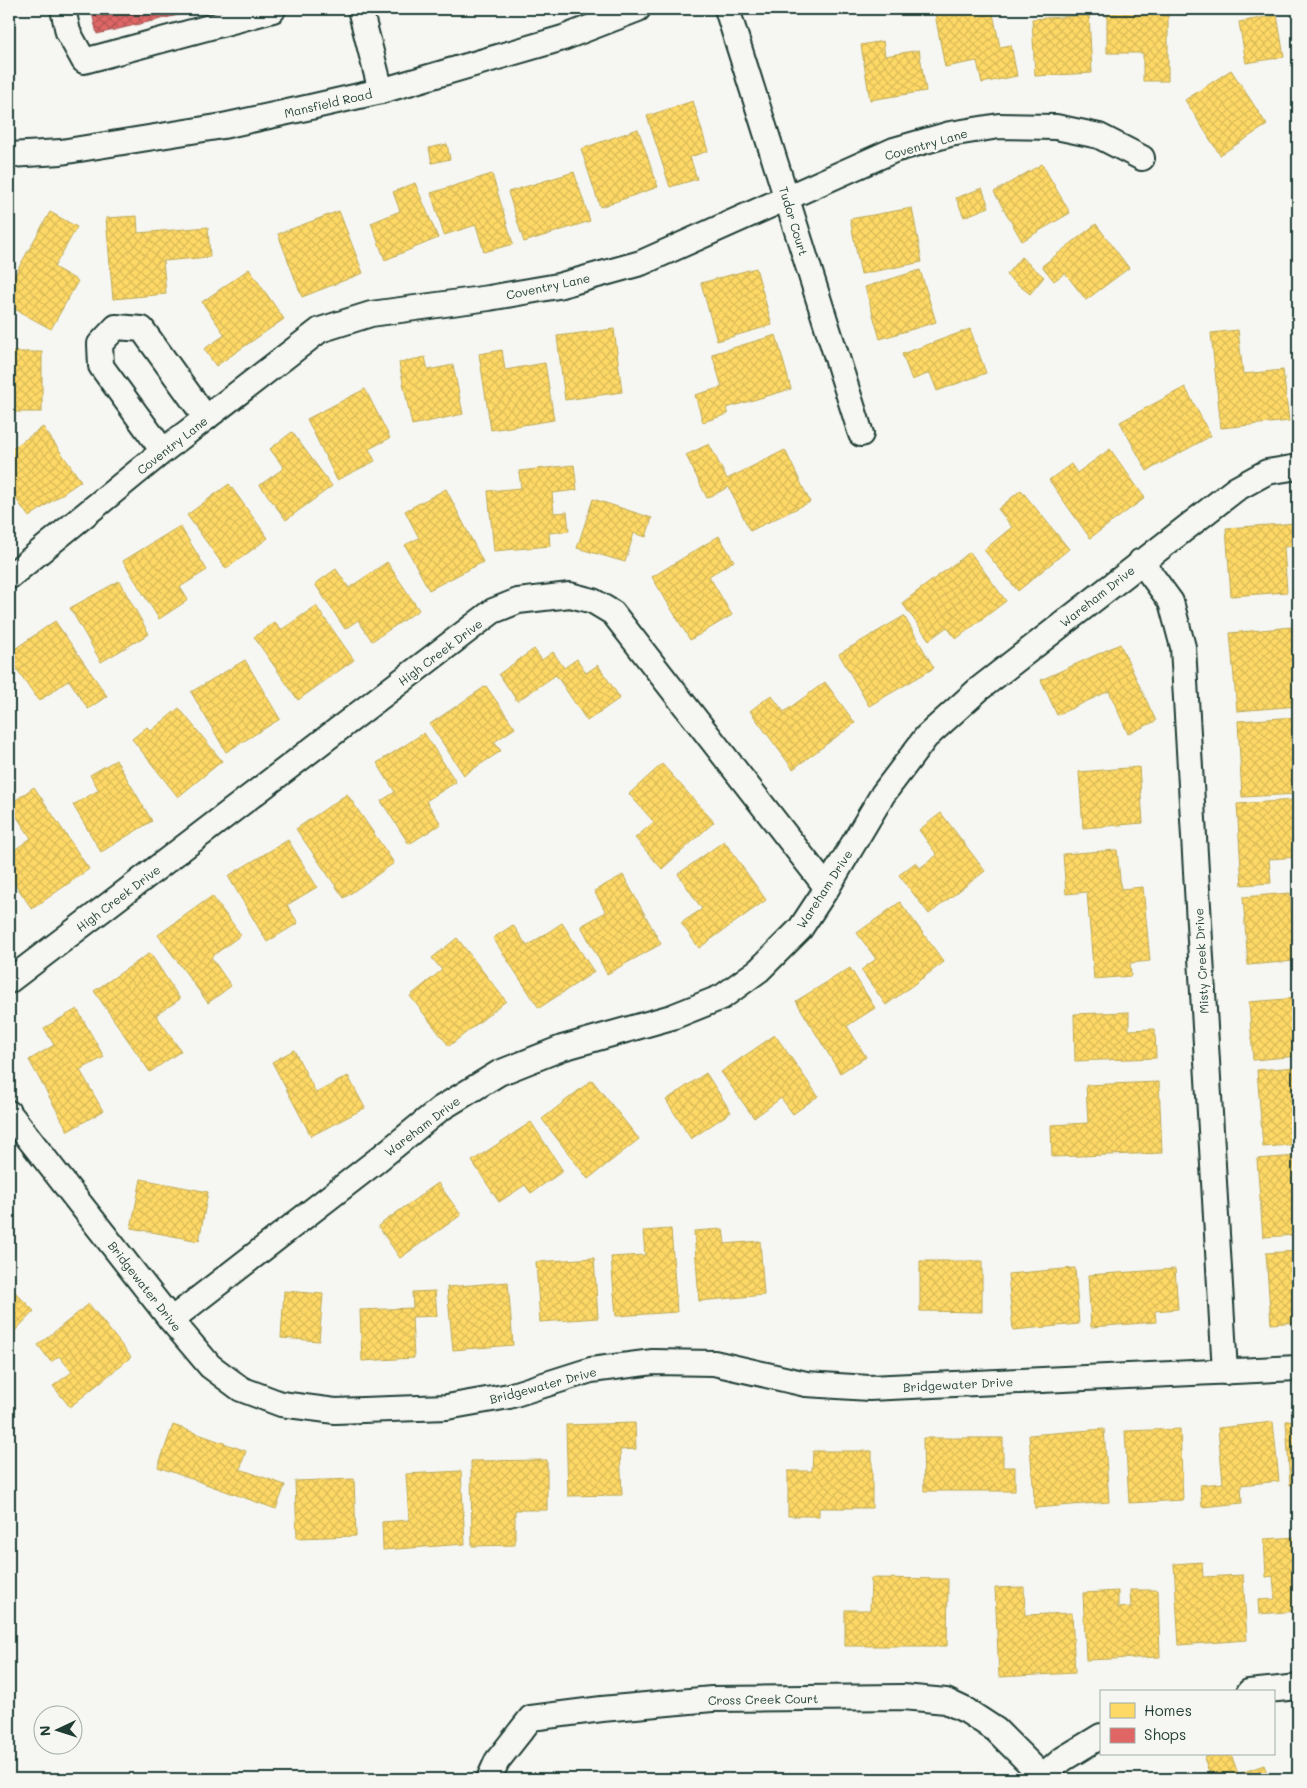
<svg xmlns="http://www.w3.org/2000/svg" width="1307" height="1788" font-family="Mali,sans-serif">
  <defs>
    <pattern id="homes-cross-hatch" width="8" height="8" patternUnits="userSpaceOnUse" patternTransform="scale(1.25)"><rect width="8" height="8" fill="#ffd966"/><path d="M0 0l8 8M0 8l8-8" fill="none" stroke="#dabb59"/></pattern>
    <pattern id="shops-cross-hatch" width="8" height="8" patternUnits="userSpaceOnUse" patternTransform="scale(1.25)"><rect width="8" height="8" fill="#e06666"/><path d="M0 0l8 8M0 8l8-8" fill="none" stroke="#b55555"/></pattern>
  </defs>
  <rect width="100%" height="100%" fill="#f6f6f2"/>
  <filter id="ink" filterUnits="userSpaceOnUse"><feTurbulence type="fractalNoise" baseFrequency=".02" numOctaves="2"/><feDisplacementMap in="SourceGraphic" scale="10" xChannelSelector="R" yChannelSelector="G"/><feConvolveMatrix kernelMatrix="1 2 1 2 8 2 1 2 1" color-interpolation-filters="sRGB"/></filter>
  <g filter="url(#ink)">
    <g fill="url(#homes-cross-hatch)" stroke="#bcaa57">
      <polygon points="934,9 960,9 961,11 972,9 992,9 1000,47 1011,45 1017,76 982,83 977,61 945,67"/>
      <polygon points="1107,9 1168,9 1168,81 1143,81 1143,53 1107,53"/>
      <polygon points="1089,15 1092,73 1035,76 1032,19"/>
      <polygon points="1277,15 1284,57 1246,63 1239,22"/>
      <polygon points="883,41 885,56 919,50 926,91 870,100 861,45"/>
      <polygon points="1231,70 1267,125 1220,155 1185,100"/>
      <polygon points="693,101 708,151 690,157 697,179 670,187 647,116"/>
      <polygon points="638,129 658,187 600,207 581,149"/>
      <polygon points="447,144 450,159 432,163 429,148"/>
      <polygon points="1042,164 1070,213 1022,241 994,192"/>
      <polygon points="574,172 590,221 524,242 508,192"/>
      <polygon points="492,174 513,244 484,252 476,225 444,235 431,193"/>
      <polygon points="415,183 438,238 385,260 371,223 400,211 393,192"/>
      <polygon points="982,188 989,207 964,217 956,198"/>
      <polygon points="912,208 922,262 861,274 850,219"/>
      <polygon points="339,211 363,273 302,297 278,234"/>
      <polygon points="50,212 77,227 54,267 78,281 51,329 9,306 9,285"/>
      <polygon points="137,216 138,233 208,227 210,257 163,261 166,294 113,299 106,218"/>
      <polygon points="1096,224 1129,268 1086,300 1065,273 1054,281 1042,266"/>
      <polygon points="1021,257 1044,277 1030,294 1006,275"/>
      <polygon points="756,268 772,325 717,341 701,283"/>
      <polygon points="249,269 284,319 216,366 204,349 225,335 202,302"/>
      <polygon points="920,270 936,322 880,339 865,287"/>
      <polygon points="614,329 622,392 565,400 557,336"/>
      <polygon points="970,329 986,373 937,391 930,373 912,380 902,354"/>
      <polygon points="1238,330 1243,374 1283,370 1289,421 1221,428 1211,333"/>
      <polygon points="776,335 791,389 726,408 728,414 703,422 695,395 722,387 712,354"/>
      <polygon points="502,350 505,370 545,363 554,420 491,430 479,354"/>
      <rect x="9" y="352" width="33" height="60"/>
      <polygon points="425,357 428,370 453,365 463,414 412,425 399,363"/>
      <polygon points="1185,387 1211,436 1147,471 1120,422"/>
      <polygon points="365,389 390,438 369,449 375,461 337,480 307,419"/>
      <polygon points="43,427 81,481 29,517 9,489 9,451"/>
      <polygon points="292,432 332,486 286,520 260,485 284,468 270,449"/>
      <polygon points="709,444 727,479 785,450 810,502 750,531 729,487 707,498 686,455"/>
      <polygon points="1110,449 1145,498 1090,538 1049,480 1071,464 1077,473"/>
      <polygon points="574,465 577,490 552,493 554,513 567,512 569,531 549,533 550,546 494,551 488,491 521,488 519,471"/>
      <polygon points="229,484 268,538 226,569 187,515"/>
      <polygon points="446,489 483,562 429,590 405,545 419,538 405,511"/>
      <polygon points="1021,490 1069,549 1018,591 984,550 1012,527 998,509"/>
      <polygon points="593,499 652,518 646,537 634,533 625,562 577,548"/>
      <polygon points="1298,523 1298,546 1284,547 1287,592 1231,596 1226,528"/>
      <polygon points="180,526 207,570 180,587 188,600 159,619 123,561"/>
      <polygon points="719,536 734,561 709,576 732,615 690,640 652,577"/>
      <polygon points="970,552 1006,601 956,639 947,627 929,640 902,603"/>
      <polygon points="387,562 419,610 372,641 358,620 345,629 315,584 336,569 349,588"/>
      <polygon points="119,581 149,634 101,662 70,608"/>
      <polygon points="316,606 354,660 298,700 254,637 275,622 281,630"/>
      <polygon points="904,616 934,668 869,706 839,654"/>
      <polygon points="55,621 107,696 88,709 69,680 39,701 9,658 9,653"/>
      <polygon points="1292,627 1298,706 1237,711 1230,633"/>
      <polygon points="1120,644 1156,721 1128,734 1109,691 1057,715 1041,680"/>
      <polygon points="534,649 542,660 553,652 564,668 577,659 586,673 598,665 620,698 587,721 556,675 517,701 499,674"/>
      <polygon points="245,660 280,719 226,752 191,692"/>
      <polygon points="825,682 855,723 793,769 750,711 771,695 784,712"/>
      <polygon points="486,686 515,728 494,742 501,751 464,775 430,724"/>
      <polygon points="179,708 222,761 178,797 132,739 147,727 151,731"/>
      <polygon points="1296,717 1298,794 1242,797 1238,721"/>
      <polygon points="424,733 456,782 426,801 441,824 409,844 381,801 395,792 377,763"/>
      <polygon points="116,760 152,821 101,852 73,805 99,790 90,775"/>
      <polygon points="662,764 714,822 662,869 635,838 654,822 629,794"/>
      <polygon points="1139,767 1143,823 1083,828 1079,772"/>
      <polygon points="34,787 89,869 32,909 9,875 9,854 31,838 9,805"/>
      <polygon points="347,794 394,863 344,898 296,829"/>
      <polygon points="1294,800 1298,857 1269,859 1271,883 1242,885 1237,804"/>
      <polygon points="941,813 985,871 929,914 899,875 916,862 920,868 937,855 919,830"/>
      <polygon points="288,840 317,887 287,905 298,923 267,942 228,876"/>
      <polygon points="724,841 766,900 699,948 681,923 702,909 678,874"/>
      <polygon points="1117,850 1121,889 1143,887 1150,961 1130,963 1131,976 1094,979 1087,892 1066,894 1063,854"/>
      <polygon points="623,875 661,944 607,974 581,926 606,912 594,891"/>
      <polygon points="1290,893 1295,961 1248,965 1243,897"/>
      <polygon points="212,896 241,935 211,957 231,986 208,1003 158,935"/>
      <polygon points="900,902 944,962 886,1005 861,970 876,959 857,933"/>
      <polygon points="562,923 594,972 539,1008 493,938 513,925 527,946"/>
      <polygon points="457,938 506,1001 449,1046 410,996 442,970 432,958"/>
      <polygon points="150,953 180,999 156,1015 181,1051 150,1072 94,991"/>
      <polygon points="850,968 875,1008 847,1026 866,1057 840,1073 796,1001"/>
      <polygon points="1298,998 1298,1056 1253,1060 1249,1002"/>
      <polygon points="77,1009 104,1057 80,1070 103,1111 68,1131 29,1060 54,1045 44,1028"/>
      <polygon points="1129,1012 1129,1030 1155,1029 1156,1058 1075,1061 1074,1014"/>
      <polygon points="775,1035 818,1096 793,1114 781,1098 754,1118 721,1072"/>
      <polygon points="294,1050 316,1093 348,1076 365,1108 311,1136 272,1062"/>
      <polygon points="1298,1067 1298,1127 1289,1127 1291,1145 1263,1147 1257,1070"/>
      <polygon points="706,1073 731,1112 691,1139 666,1100"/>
      <polygon points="592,1080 639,1139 588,1179 542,1119"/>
      <polygon points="1159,1082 1162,1153 1052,1157 1051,1125 1088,1123 1086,1085"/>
      <polygon points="531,1122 563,1171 531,1193 525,1185 499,1202 472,1161"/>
      <polygon points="1298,1156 1298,1235 1263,1237 1257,1159"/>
      <polygon points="141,1179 208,1192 199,1241 131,1228"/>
      <polygon points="438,1183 461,1215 400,1258 378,1226"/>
      <polygon points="671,1229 677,1312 616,1316 611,1257 645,1255 643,1231"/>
      <polygon points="723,1229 725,1244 760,1241 764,1295 699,1301 694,1231"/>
      <polygon points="1298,1251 1298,1322 1271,1324 1266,1253"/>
      <polygon points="594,1258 598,1318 540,1322 536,1262"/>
      <polygon points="920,1261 982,1261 982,1312 920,1311"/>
      <polygon points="1075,1268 1079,1324 1013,1330 1008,1274"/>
      <polygon points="1175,1269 1178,1309 1155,1311 1156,1322 1091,1327 1088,1275"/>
      <polygon points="508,1282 513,1345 453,1350 447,1287"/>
      <polygon points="9,1286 34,1311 9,1337"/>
      <polygon points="284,1291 323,1294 319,1341 281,1338"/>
      <polygon points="435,1291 437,1316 412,1317 414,1358 362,1361 360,1310 413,1308 412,1292"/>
      <polygon points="89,1304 131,1357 70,1407 53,1386 72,1372 59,1356 51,1362 38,1345"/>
      <polygon points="1298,1420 1298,1484 1290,1485 1286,1421"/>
      <polygon points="1273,1422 1279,1481 1241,1485 1242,1503 1202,1507 1200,1485 1223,1483 1218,1428"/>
      <polygon points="635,1423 636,1449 620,1450 622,1495 568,1496 566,1425"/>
      <polygon points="173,1425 246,1451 240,1469 285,1485 276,1509 158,1467"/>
      <polygon points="1104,1429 1109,1502 1035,1508 1029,1435"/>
      <polygon points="1180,1429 1183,1500 1129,1503 1125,1431"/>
      <polygon points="923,1438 1003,1438 1003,1467 1015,1467 1015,1491 924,1491"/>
      <polygon points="813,1451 872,1451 872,1508 819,1508 819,1516 788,1516 788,1471 812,1471"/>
      <polygon points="547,1460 547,1510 515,1510 515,1545 472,1546 471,1461"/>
      <polygon points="461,1471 465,1544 383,1550 382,1522 409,1520 406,1474"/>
      <polygon points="354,1479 356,1536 297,1538 295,1481"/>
      <polygon points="1298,1537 1298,1611 1259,1614 1258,1600 1275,1599 1273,1576 1266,1577 1264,1539"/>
      <polygon points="1202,1562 1203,1577 1243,1575 1247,1640 1179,1645 1174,1564"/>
      <polygon points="871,1578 948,1579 947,1646 845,1646 845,1610 870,1610"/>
      <polygon points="1024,1587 1025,1615 1072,1613 1075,1673 999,1677 995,1588"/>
      <polygon points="1130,1590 1158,1590 1160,1657 1086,1660 1083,1593 1118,1591 1118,1608 1131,1607"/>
      <polygon points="1214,1754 1231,1754 1238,1774 1264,1765 1269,1779 1211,1779 1204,1758"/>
    </g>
    <polygon fill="url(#shops-cross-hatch)" stroke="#a65a57" points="91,9 204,9 97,34"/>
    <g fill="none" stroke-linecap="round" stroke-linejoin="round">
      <defs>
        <g id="minor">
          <polyline points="63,9 68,32 84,61 273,10 273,9"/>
          <polyline points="360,9 381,91"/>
          <polyline points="727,9 861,434"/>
          <polyline points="9,155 61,152 223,126 306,108 381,91 563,38 638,9"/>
          <polyline points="163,451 101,366 100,344 116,327 142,329 206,418"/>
          <polyline points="1141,561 1171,602 1183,647 1225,1372"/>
          <polyline points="9,577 163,451 320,330 371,314 489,298 558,286 641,263 894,150 950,134 999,126 1056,127 1099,136 1142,158"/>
          <polyline points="9,981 493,611 518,601 570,595 593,601 613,613 827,888"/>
          <polyline points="9,1113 171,1320 210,1366 241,1389 281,1404 335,1411 447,1407 509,1396 591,1370 653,1362 714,1363 806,1384 869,1388 1298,1368"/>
          <polyline points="171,1320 375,1162 440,1109 499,1073 562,1048 672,1017 722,997 759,970 800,929 827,888 883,794 926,737 979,689 1236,489 1267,472 1298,467"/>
          <polyline points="1249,1692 1298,1687"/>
          <polyline points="489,1779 497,1761 531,1718 602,1709 712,1699 903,1697 946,1701 967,1711 996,1730 1043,1777"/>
          <polyline points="1040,1779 1063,1759 1101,1736"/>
        </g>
      </defs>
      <use href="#minor" stroke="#1f3d34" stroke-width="28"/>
      <use href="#minor" stroke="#f6f6f2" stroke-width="24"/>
    </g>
  </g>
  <g text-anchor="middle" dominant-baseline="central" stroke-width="5" stroke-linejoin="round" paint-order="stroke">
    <g font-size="12" fill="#1f3d34" stroke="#f6f6f2">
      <text transform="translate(328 103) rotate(-13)">Mansfield Road</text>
      <text transform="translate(926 144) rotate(-16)">Coventry Lane</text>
      <text transform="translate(794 221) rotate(73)">Tudor Court</text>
      <text transform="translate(548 286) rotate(-12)">Coventry Lane</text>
      <text transform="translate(172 445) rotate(-38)">Coventry Lane</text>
      <text transform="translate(1097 596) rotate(-38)">Wareham Drive</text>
      <text transform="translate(440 652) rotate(-37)">High Creek Drive</text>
      <text transform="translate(824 889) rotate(-57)">Wareham Drive</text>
      <text transform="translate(118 898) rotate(-37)">High Creek Drive</text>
      <text transform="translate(1201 961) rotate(-93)">Misty Creek Drive</text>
      <text transform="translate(422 1126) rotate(-37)">Wareham Drive</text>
      <text transform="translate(145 1286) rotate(52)">Bridgewater Drive</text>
      <text transform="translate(958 1384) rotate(-3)">Bridgewater Drive</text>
      <text transform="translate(543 1385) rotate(-15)">Bridgewater Drive</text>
      <text transform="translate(763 1699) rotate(-1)">Cross Creek Court</text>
    </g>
  </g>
  <rect width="1307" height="1788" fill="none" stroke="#f6f6f2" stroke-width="30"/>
  <rect x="15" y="15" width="1277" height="1758" fill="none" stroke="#1f3d34" stroke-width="2" filter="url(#ink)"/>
  <rect x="1100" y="1690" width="175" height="65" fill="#f6f6f2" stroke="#a0aca6"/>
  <rect x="1110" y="1703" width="25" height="15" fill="#ffd966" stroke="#a0aca6"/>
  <text x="1144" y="1716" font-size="15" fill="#1f3d34">Homes</text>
  <rect x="1110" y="1728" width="25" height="15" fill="#e06666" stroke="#a0aca6"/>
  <text x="1144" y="1740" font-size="15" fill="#1f3d34">Shops</text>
  <g transform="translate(58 1730) rotate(266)"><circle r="24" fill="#f6f6f2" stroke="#a0aca6"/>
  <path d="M0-4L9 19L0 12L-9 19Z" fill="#1f3d34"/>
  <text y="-8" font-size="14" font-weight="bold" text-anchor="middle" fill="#1f3d34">N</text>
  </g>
</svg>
